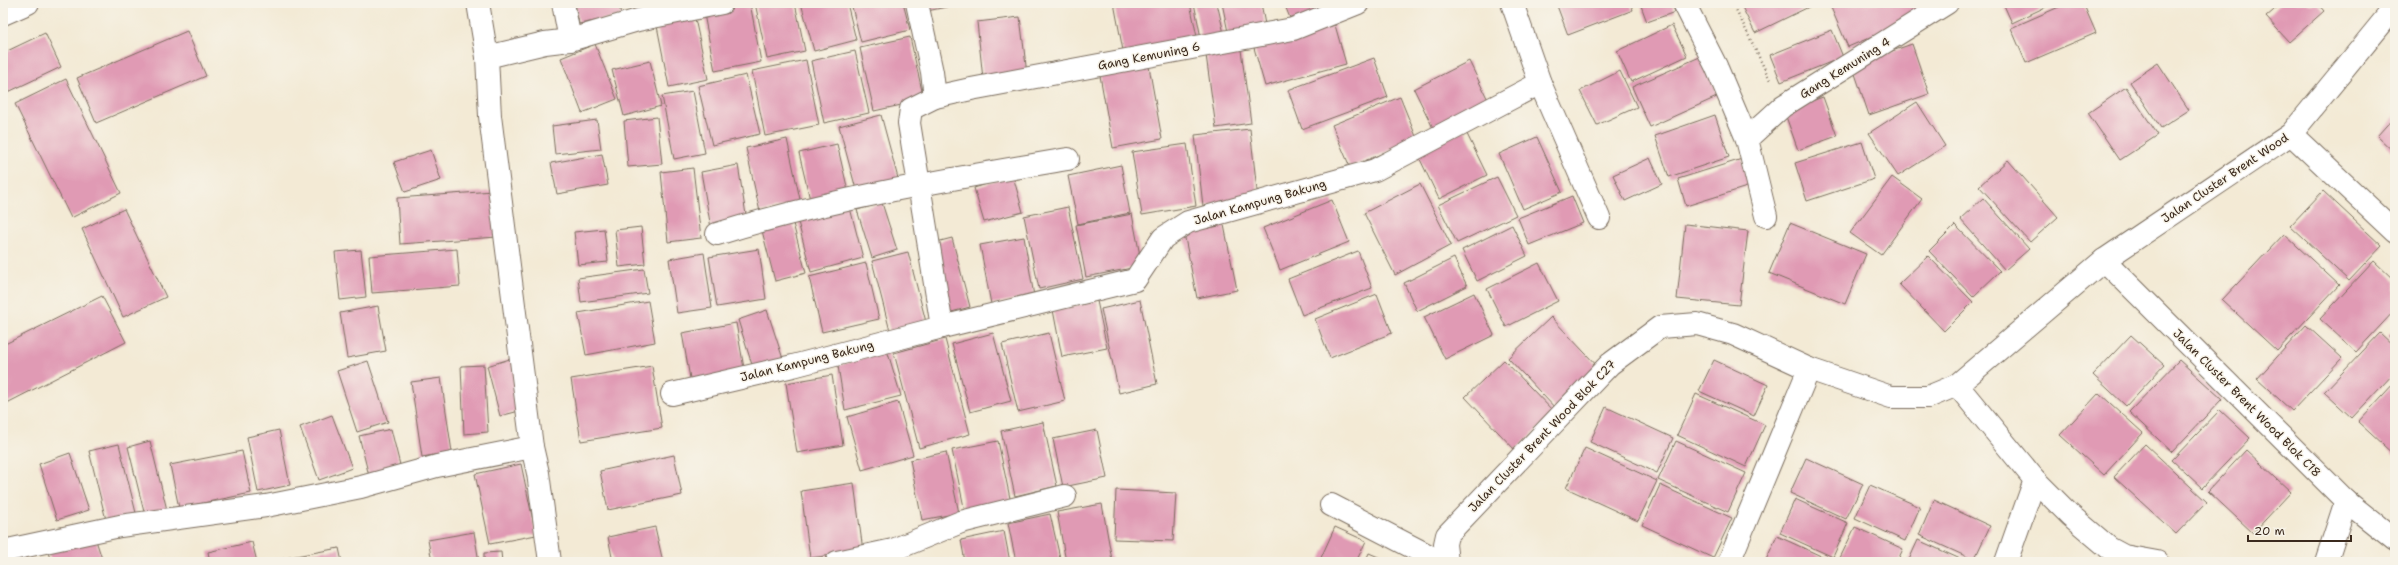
<svg xmlns="http://www.w3.org/2000/svg" width="2398" height="565" font-family="'Shantell Sans',sans-serif">
  <rect width="100%" height="100%" fill="#f7f3e8"/>
  <filter id="ink" filterUnits="userSpaceOnUse"><feTurbulence type="fractalNoise" baseFrequency=".025" numOctaves="2"/><feDisplacementMap in="SourceGraphic" scale="8" xChannelSelector="R" yChannelSelector="G"/><feConvolveMatrix kernelMatrix="1 2 1 2 8 2 1 2 1" color-interpolation-filters="sRGB"/></filter>
  <filter id="wash" filterUnits="userSpaceOnUse"><feTurbulence type="fractalNoise" baseFrequency=".012" numOctaves="4" result="noise"/><feDisplacementMap in="SourceGraphic" scale="16" xChannelSelector="R" yChannelSelector="G"/><feGaussianBlur stdDeviation="0.9" result="paint"/><feColorMatrix in="noise" values="0 0 0 0 0 0 0 0 0 0 0 0 0 0 0 0 0 1.4 0 .05"/><feComposite in="paint" operator="in"/></filter>
  <g filter="url(#wash)">
    <rect width="100%" height="100%" fill="#f3ead5"/>
    <g id="blocks">
      <g fill="#e09ab4">
        <polygon points="575,3 619,3 621,16 579,24"/>
        <polygon points="735,3 750,3 761,62 715,71 703,9"/>
        <polygon points="755,3 795,3 805,51 767,59"/>
        <polygon points="801,3 847,3 856,40 814,51"/>
        <polygon points="851,3 903,3 910,30 861,42"/>
        <polygon points="920,3 961,3 961,4 922,12"/>
        <polygon points="1114,3 1190,3 1198,42 1124,56"/>
        <polygon points="1194,3 1217,3 1225,38 1202,43"/>
        <polygon points="1222,3 1261,3 1266,30 1229,37"/>
        <polygon points="1284,3 1345,3 1292,23"/>
        <polygon points="1556,3 1630,3 1633,10 1568,35"/>
        <polygon points="1640,3 1672,3 1675,12 1647,22"/>
        <polygon points="1740,3 1817,3 1755,33"/>
        <polygon points="1829,3 1917,3 1922,15 1848,47"/>
        <polygon points="2003,3 2054,3 2012,23"/>
        <polygon points="2068,3 2083,3 2096,33 2026,63 2011,28"/>
        <polygon points="2282,3 2317,3 2324,11 2289,42 2266,17"/>
        <polygon points="694,14 708,79 669,87 656,21"/>
        <polygon points="1020,17 1027,74 983,79 977,22"/>
        <polygon points="1335,25 1346,64 1265,86 1254,48"/>
        <polygon points="1672,25 1687,56 1631,82 1617,51"/>
        <polygon points="1832,30 1843,57 1781,82 1770,55"/>
        <polygon points="187,31 206,76 96,123 77,78"/>
        <polygon points="45,33 61,67 4,94 3,53"/>
        <polygon points="910,37 924,100 874,111 860,48"/>
        <polygon points="595,44 617,99 582,113 561,58"/>
        <polygon points="1912,44 1929,94 1869,115 1852,65"/>
        <polygon points="1241,50 1251,123 1216,128 1206,55"/>
        <polygon points="855,51 869,113 824,123 811,61"/>
        <polygon points="1702,56 1719,96 1650,127 1632,87"/>
        <polygon points="1374,58 1388,97 1302,129 1288,90"/>
        <polygon points="806,60 819,125 765,136 752,71"/>
        <polygon points="650,61 661,106 624,116 612,70"/>
        <polygon points="1148,61 1162,139 1113,148 1099,70"/>
        <polygon points="1469,61 1489,102 1434,130 1414,89"/>
        <polygon points="2158,63 2189,110 2161,128 2130,82"/>
        <polygon points="1620,71 1637,107 1597,125 1580,91"/>
        <polygon points="746,75 760,134 712,145 698,86"/>
        <polygon points="66,79 121,193 71,218 15,104"/>
        <polygon points="2126,87 2158,135 2120,160 2088,113"/>
        <polygon points="693,91 705,153 674,159 662,96"/>
        <polygon points="1400,97 1417,139 1350,167 1332,125"/>
        <polygon points="1823,97 1837,136 1798,150 1784,111"/>
        <polygon points="1917,102 1945,146 1898,176 1869,133"/>
        <polygon points="881,115 899,182 857,193 839,126"/>
        <polygon points="1715,115 1729,157 1669,177 1655,136"/>
        <polygon points="2395,116 2395,153 2377,136"/>
        <polygon points="657,117 662,164 628,167 624,121"/>
        <polygon points="597,120 601,149 555,154 552,126"/>
        <polygon points="1250,129 1258,199 1203,206 1195,135"/>
        <polygon points="1465,130 1487,175 1439,199 1417,153"/>
        <polygon points="1537,137 1562,192 1523,209 1499,154"/>
        <polygon points="787,139 801,204 760,212 746,148"/>
        <polygon points="1862,142 1874,179 1807,201 1795,163"/>
        <polygon points="837,144 849,195 811,204 799,153"/>
        <polygon points="1187,144 1196,206 1142,215 1132,152"/>
        <polygon points="431,150 441,180 405,192 394,162"/>
        <polygon points="602,154 608,185 557,194 551,163"/>
        <polygon points="1650,158 1662,184 1625,201 1613,175"/>
        <polygon points="1742,159 1750,186 1686,206 1678,179"/>
        <polygon points="2008,160 2058,217 2030,242 1979,186"/>
        <polygon points="738,165 747,221 711,228 701,172"/>
        <polygon points="1121,165 1130,213 1078,224 1068,176"/>
        <polygon points="693,168 701,238 668,242 661,172"/>
        <polygon points="1013,176 1023,212 984,222 974,188"/>
        <polygon points="1497,177 1516,215 1457,243 1438,205"/>
        <polygon points="1892,177 1922,199 1881,255 1850,233"/>
        <polygon points="1420,184 1451,245 1395,275 1364,213"/>
        <polygon points="493,191 497,237 400,244 397,198"/>
        <polygon points="2323,191 2382,246 2349,281 2290,226"/>
        <polygon points="1572,196 1583,223 1529,245 1518,218"/>
        <polygon points="1983,198 2029,249 2005,270 1960,219"/>
        <polygon points="1332,200 1349,242 1280,270 1263,228"/>
        <polygon points="882,203 897,250 872,258 857,210"/>
        <polygon points="849,204 863,258 811,272 797,218"/>
        <polygon points="1068,207 1083,279 1039,289 1024,216"/>
        <polygon points="124,209 166,297 123,317 82,229"/>
        <polygon points="1132,214 1142,266 1086,277 1076,225"/>
        <polygon points="791,216 806,273 775,281 760,223"/>
        <polygon points="1790,223 1866,254 1845,304 1769,273"/>
        <polygon points="1685,224 1748,231 1739,305 1677,299"/>
        <polygon points="1224,225 1237,290 1197,298 1184,233"/>
        <polygon points="1512,225 1527,256 1477,281 1462,250"/>
        <polygon points="1955,225 2000,271 1973,297 1929,251"/>
        <polygon points="641,227 645,264 619,267 615,230"/>
        <polygon points="604,229 608,262 578,265 574,232"/>
        <polygon points="2284,234 2339,285 2277,351 2222,300"/>
        <polygon points="1024,237 1034,296 991,304 980,245"/>
        <polygon points="952,238 970,307 948,313 929,244"/>
        <polygon points="457,249 460,286 372,293 369,256"/>
        <polygon points="759,249 766,299 717,307 709,257"/>
        <polygon points="361,250 366,297 340,300 335,252"/>
        <polygon points="1358,251 1372,288 1302,315 1288,279"/>
        <polygon points="908,252 926,322 890,331 872,261"/>
        <polygon points="704,253 712,308 677,313 669,259"/>
        <polygon points="1928,256 1973,302 1944,331 1899,284"/>
        <polygon points="1454,258 1467,286 1417,311 1404,283"/>
        <polygon points="2374,261 2395,281 2395,310 2356,352 2320,319"/>
        <polygon points="866,263 879,319 822,332 809,277"/>
        <polygon points="1539,263 1558,301 1506,327 1487,289"/>
        <polygon points="644,269 648,293 581,302 578,278"/>
        <polygon points="1474,293 1494,335 1445,359 1424,317"/>
        <polygon points="1377,294 1392,333 1330,358 1315,319"/>
        <polygon points="102,296 126,342 7,403 3,394 3,345"/>
        <polygon points="1140,300 1157,384 1119,393 1101,309"/>
        <polygon points="648,301 655,342 586,355 578,313"/>
        <polygon points="1097,301 1107,348 1062,357 1053,310"/>
        <polygon points="378,306 386,351 347,358 340,313"/>
        <polygon points="767,310 783,359 753,368 738,320"/>
        <polygon points="1551,317 1601,370 1558,411 1508,358"/>
        <polygon points="736,323 745,374 691,384 682,333"/>
        <polygon points="2306,325 2342,358 2292,411 2257,379"/>
        <polygon points="2395,330 2395,342 2389,336"/>
        <polygon points="993,333 1011,401 970,412 952,344"/>
        <polygon points="1049,333 1065,401 1018,412 1002,344"/>
        <polygon points="2380,333 2395,347 2395,372 2352,418 2324,392"/>
        <polygon points="2131,335 2164,365 2126,406 2093,375"/>
        <polygon points="945,339 970,434 919,448 894,353"/>
        <polygon points="887,350 901,396 845,410 838,366"/>
        <polygon points="513,358 527,409 500,416 487,366"/>
        <polygon points="1504,360 1555,413 1515,450 1465,397"/>
        <polygon points="1714,360 1768,385 1754,416 1699,391"/>
        <polygon points="2179,360 2222,399 2172,452 2129,412"/>
        <polygon points="368,361 388,422 357,432 337,371"/>
        <polygon points="484,365 488,432 464,434 461,366"/>
        <polygon points="652,366 662,428 581,441 571,379"/>
        <polygon points="832,375 843,445 797,453 786,383"/>
        <polygon points="441,378 452,452 422,457 411,382"/>
        <polygon points="2395,382 2395,456 2358,422"/>
        <polygon points="2099,393 2143,433 2104,475 2060,435"/>
        <polygon points="1696,394 1765,425 1746,467 1677,435"/>
        <polygon points="898,402 913,455 862,470 847,417"/>
        <polygon points="1606,407 1673,438 1657,473 1590,442"/>
        <polygon points="2220,410 2250,438 2202,488 2172,460"/>
        <polygon points="332,415 352,468 319,480 300,427"/>
        <polygon points="1043,422 1057,486 1015,496 1001,431"/>
        <polygon points="391,429 401,469 369,476 359,436"/>
        <polygon points="279,430 290,485 258,492 247,437"/>
        <polygon points="1097,430 1107,478 1063,487 1053,439"/>
        <polygon points="150,441 167,510 145,516 128,447"/>
        <polygon points="998,441 1011,503 965,512 952,450"/>
        <polygon points="1676,441 1746,473 1728,512 1658,480"/>
        <polygon points="119,444 137,517 107,524 89,451"/>
        <polygon points="2145,444 2207,502 2176,534 2114,477"/>
        <polygon points="1585,448 1657,481 1638,521 1566,488"/>
        <polygon points="2246,450 2291,492 2253,533 2208,491"/>
        <polygon points="242,451 251,493 179,508 170,465"/>
        <polygon points="946,452 959,513 922,520 910,460"/>
        <polygon points="70,453 89,510 57,520 39,464"/>
        <polygon points="674,455 682,495 608,510 600,471"/>
        <polygon points="1806,458 1863,484 1846,519 1790,493"/>
        <polygon points="521,464 536,535 490,544 475,474"/>
        <polygon points="854,483 863,551 810,558 801,491"/>
        <polygon points="1660,485 1732,518 1713,558 1642,525"/>
        <polygon points="1870,485 1920,507 1905,541 1855,518"/>
        <polygon points="1116,490 1176,493 1173,541 1114,539"/>
        <polygon points="1795,499 1848,523 1833,557 1780,533"/>
        <polygon points="1934,500 1990,526 1974,560 1919,535"/>
        <polygon points="1102,504 1112,560 1099,562 1066,562 1057,512"/>
        <polygon points="1050,514 1061,562 1016,562 1008,523"/>
        <polygon points="655,527 663,562 613,562 608,537"/>
        <polygon points="1335,527 1366,541 1356,562 1319,562"/>
        <polygon points="1855,527 1903,549 1897,562 1839,560"/>
        <polygon points="1004,531 1010,562 965,562 961,540"/>
        <polygon points="474,532 479,562 432,562 428,540"/>
        <polygon points="94,534 103,562 51,562 47,549"/>
        <polygon points="1777,536 1832,561 1765,562"/>
        <polygon points="1918,540 1967,562 1908,562"/>
        <polygon points="252,542 257,562 210,562 208,552"/>
        <polygon points="339,548 342,562 270,562 269,561"/>
        <polygon points="501,552 502,562 484,562 484,553"/>
        <polygon points="1369,553 1390,562 1365,562"/>
      </g>
    </g>
  </g>
  <g filter="url(#ink)">
    <use href="#blocks" fill-opacity="0" stroke="#7b6d5e" stroke-width="1"/>
    <g fill="none" stroke-linecap="round" stroke-linejoin="round">
      <defs>
        <g id="minor">
          <polyline points="478,3 487,57"/>
          <polyline points="563,3 570,40"/>
          <polyline points="917,3 932,72 935,97"/>
          <polyline points="1512,3 1540,83 1599,218"/>
          <polyline points="1684,3 1716,66 1747,139 1766,216"/>
          <polyline points="3,14 28,3"/>
          <polyline points="2291,134 2395,232"/>
          <polyline points="1747,139 1783,106 1947,3"/>
          <path d="M717,234C832,198 950,179 1068,159"/>
          <polyline points="2104,260 2346,501 2395,540"/>
          <polyline points="942,327 1135,280 1163,238 1188,222 1375,170 1540,83"/>
          <polyline points="672,394 793,366 942,327 909,123 911,109 935,97 971,89 1293,29 1358,3"/>
          <polyline points="1331,505 1441,562"/>
          <polyline points="3,551 120,526 266,506 361,487 437,466 532,447"/>
          <polyline points="550,562 538,473 532,447 490,116 487,57 545,43 570,40 638,20 722,3"/>
          <polyline points="837,562 893,550 961,522 1065,496"/>
          <polyline points="1447,562 1445,544 1447,535 1610,364 1660,327 1697,324 1733,334 1809,369 1891,397 1928,397 1957,385"/>
          <polyline points="1729,562 1809,369"/>
          <polyline points="2006,562 2035,480"/>
          <polyline points="2157,562 2124,556 2109,548 2070,515 2035,480 1957,385 2104,260 2291,134 2395,7"/>
          <polyline points="2326,562 2346,501"/>
        </g>
      </defs>
      <use href="#minor" stroke="#7b6d5e" stroke-width="24"/>
      <polyline stroke="#7b6d5e" stroke-width="2.5" stroke-dasharray="1 3" stroke-linecap="butt" points="1733,3 1770,80"/>
      <use href="#minor" stroke="#fff" stroke-width="22"/>
    </g>
  </g>
  <g text-anchor="middle" dominant-baseline="central" stroke-width="3" stroke-linejoin="round" paint-order="stroke">
    <g font-size="12" fill="#3b2a1e" stroke="#f7f3e8">
      <text transform="translate(1149 56) rotate(-11)">Gang Kemuning 6</text>
      <text transform="translate(1845 68) rotate(-32)">Gang Kemuning 4</text>
      <text transform="translate(2225 178) rotate(-34)">Jalan Cluster Brent Wood</text>
      <text transform="translate(1260 202) rotate(-16)">Jalan Kampung Bakung</text>
      <text transform="translate(807 361) rotate(-14)">Jalan Kampung Bakung</text>
      <text transform="translate(2247 403) rotate(45)">Jalan Cluster Brent Wood Blok C18</text>
      <text transform="translate(1542 436) rotate(-46)">Jalan Cluster Brent Wood Blok C27</text>
    </g>
  </g>
  <rect width="2398" height="565" fill="none" stroke="#f7f3e8" stroke-width="16"/>
  <path d="M2248 535v6h103v-6" fill="none" stroke="#3b2a1e" stroke-width="2"/>
  <text x="2254" y="535" font-size="12" fill="#3b2a1e" stroke="#f7f3e8" stroke-width="3" paint-order="stroke">20 m</text>
</svg>
